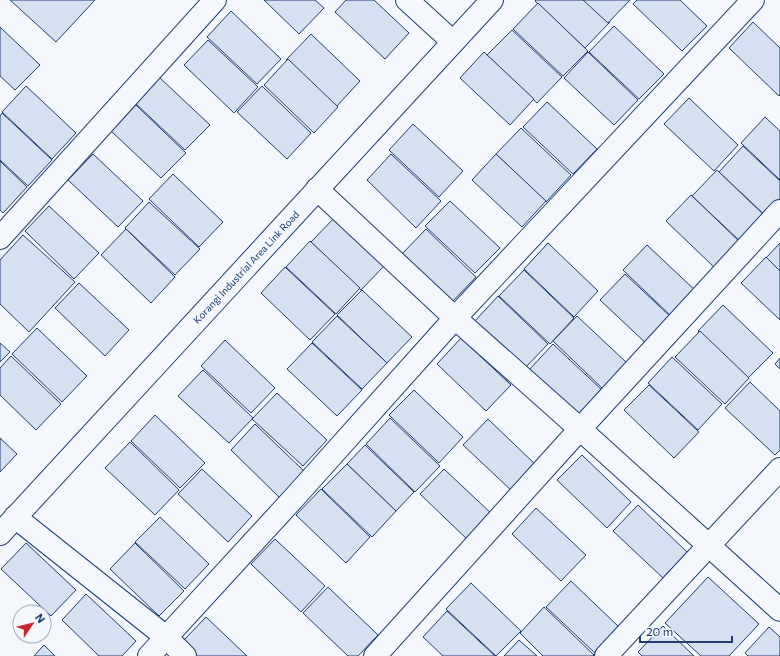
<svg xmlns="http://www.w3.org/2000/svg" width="780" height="656" font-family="Commissioner,sans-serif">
  <rect width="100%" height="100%" fill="#f4f7fb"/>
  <g fill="#d5e0f0" stroke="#1d3f73">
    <polygon points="10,0 95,0 56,42"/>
    <polygon points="264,0 315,0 324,8 299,34"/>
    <polygon points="346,0 374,0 409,33 385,59 335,12"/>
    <polygon points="536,0 586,0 610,22 585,48 535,1"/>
    <polygon points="583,0 630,0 608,23"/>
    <polygon points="637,0 680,0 707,26 682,51 633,4"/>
    <polygon points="538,3 588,51 563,76 513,29"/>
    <polygon points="231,11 281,59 257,84 207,37"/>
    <polygon points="753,22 780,48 780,94 779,96 729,48"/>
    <polygon points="614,26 664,74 639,99 589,52"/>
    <polygon points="0,27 40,65 15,90 0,76"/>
    <polygon points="512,30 562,77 537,103 487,55"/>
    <polygon points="311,34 360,81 336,107 286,60"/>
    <polygon points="208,40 258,87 234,113 184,65"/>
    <polygon points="484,52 534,99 510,125 460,78"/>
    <polygon points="588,52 638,100 614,125 564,78"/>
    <polygon points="288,59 338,107 314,133 264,85"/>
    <polygon points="160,78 210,125 185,150 135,103"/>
    <polygon points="26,86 76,133 52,159 2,112"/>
    <polygon points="262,86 311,133 287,159 237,112"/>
    <polygon points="689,98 738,145 714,171 664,124"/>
    <polygon points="547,102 597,149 573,174 523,127"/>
    <polygon points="136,105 186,153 161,178 111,131"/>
    <polygon points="2,113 52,160 28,186 0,160 0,116"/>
    <polygon points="765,117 780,131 780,180 741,143"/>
    <polygon points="413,124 463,171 439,197 389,150"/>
    <polygon points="521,128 571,175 546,202 496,154"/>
    <polygon points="743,146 780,181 780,208 769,219 719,172"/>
    <polygon points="93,154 143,201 118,227 68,180"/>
    <polygon points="391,154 441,201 416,228 367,180"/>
    <polygon points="496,154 546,201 522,227 472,180"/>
    <polygon points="0,161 27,187 3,213 0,210"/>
    <polygon points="717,170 766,217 742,243 692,196"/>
    <polygon points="173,174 223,222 199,247 149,199"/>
    <polygon points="691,195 741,243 716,269 666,221"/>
    <polygon points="450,201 500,248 475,273 425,226"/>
    <polygon points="149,202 200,249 175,275 125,228"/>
    <polygon points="49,206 99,253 74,279 25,231"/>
    <polygon points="336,216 386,264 361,290 311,242"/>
    <polygon points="126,229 175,277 151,303 101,255"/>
    <polygon points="426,229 476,277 451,303 401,255"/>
    <polygon points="23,235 75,282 29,332 0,304 0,260"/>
    <polygon points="310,241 360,288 336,314 286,267"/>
    <polygon points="548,243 598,291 574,317 524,269"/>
    <polygon points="780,243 780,274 765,259"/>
    <polygon points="647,245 697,292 673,318 623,270"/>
    <polygon points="766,257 780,271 780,320 741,283"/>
    <polygon points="285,267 335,314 310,340 261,293"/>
    <polygon points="524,270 574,318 550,344 499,296"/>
    <polygon points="625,274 675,321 650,347 600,300"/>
    <polygon points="79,283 129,330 105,356 55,308"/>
    <polygon points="362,290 412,337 387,363 337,315"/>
    <polygon points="498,296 548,344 523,370 474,322"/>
    <polygon points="723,305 773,353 748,378 698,331"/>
    <polygon points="337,316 387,363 362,389 312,342"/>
    <polygon points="577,316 627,363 603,389 553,341"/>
    <polygon points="37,328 87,376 62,402 12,354"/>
    <polygon points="700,331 749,378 725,404 675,357"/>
    <polygon points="461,338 511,385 486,411 437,364"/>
    <polygon points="225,340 275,388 251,413 201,366"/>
    <polygon points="0,343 10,352 0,362"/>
    <polygon points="312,343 362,390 337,416 287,369"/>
    <polygon points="553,344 603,391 579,417 529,370"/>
    <polygon points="11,356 61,404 36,430 0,395 0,368"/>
    <polygon points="672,357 722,404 698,430 648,383"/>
    <polygon points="780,358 780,369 775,364"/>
    <polygon points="203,370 253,418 229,443 178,396"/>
    <polygon points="750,382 780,411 780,450 775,455 725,408"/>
    <polygon points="649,385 699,432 674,458 624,410"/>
    <polygon points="414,390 463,437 439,463 389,415"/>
    <polygon points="277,393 327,440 303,466 252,419"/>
    <polygon points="155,415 205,463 180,488 131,441"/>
    <polygon points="390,418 440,466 415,492 366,444"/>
    <polygon points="488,419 538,467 513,492 463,445"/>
    <polygon points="255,424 305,472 280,498 231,450"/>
    <polygon points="0,438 17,454 0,472"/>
    <polygon points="130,442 179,490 155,515 105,468"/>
    <polygon points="365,445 414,492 396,511 347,464"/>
    <polygon points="582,455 631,502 607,528 557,480"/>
    <polygon points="347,464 396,511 372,537 322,489"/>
    <polygon points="202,469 252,516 228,542 178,494"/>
    <polygon points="444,469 494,516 470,542 420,494"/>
    <polygon points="321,489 370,537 346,563 296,515"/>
    <polygon points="638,505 687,552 663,578 613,531"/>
    <polygon points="536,508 586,555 561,581 512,534"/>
    <polygon points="160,517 209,564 185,589 135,542"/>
    <polygon points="275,539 325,586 301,612 251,564"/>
    <polygon points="26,543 76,590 51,616 1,569"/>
    <polygon points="135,543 184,591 159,616 110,569"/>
    <polygon points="708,577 759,624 729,656 701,656 665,623"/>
    <polygon points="571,581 620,628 596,654 546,607"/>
    <polygon points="471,583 521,631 496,656 446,609"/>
    <polygon points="328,587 378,635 358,656 348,656 303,613"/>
    <polygon points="86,594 136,641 122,656 99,656 62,620"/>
    <polygon points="544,607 594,655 593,656 543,656 520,633"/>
    <polygon points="447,611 495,656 443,656 423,637"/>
    <polygon points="206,617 247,656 196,656 182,642"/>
    <polygon points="663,626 694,656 642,656 638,652"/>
    <polygon points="769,627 780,637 780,656 748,656 745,653"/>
    <polygon points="519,640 537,656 504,656"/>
    <polygon points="44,645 55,656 34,656"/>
  </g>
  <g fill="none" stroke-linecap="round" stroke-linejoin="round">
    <defs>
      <g id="street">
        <polyline points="407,0 453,42"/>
        <polyline points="317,189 455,318 580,429 780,610"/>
        <polyline points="0,238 215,0"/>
        <polyline points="15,517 166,637 185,656"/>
        <polyline points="0,534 492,0"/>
        <polyline points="149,656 293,499 455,318 753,0"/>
        <polyline points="375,656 580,429 780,211"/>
        <polyline points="606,656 780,469"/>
      </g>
    </defs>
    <use href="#street" stroke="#1d3f73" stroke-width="24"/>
    <use href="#street" stroke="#f4f7fb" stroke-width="22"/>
  </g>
  <g text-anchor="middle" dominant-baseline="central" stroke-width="3" stroke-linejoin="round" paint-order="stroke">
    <g font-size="10" fill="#1d3f73" stroke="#f4f7fb">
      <text transform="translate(246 267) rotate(-47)">Korangi Industrial Area Link Road</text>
    </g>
  </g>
  <g transform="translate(32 624) rotate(55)"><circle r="19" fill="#f4f7fb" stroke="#9eadc5"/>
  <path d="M0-3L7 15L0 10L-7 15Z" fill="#c62828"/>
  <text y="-6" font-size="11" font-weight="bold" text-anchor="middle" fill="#1d3f73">N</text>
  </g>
  <path d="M640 636v6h92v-6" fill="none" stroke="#1d3f73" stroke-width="2"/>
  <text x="646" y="636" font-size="12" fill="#1d3f73" stroke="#f4f7fb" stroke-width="3" paint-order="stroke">20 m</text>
</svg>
